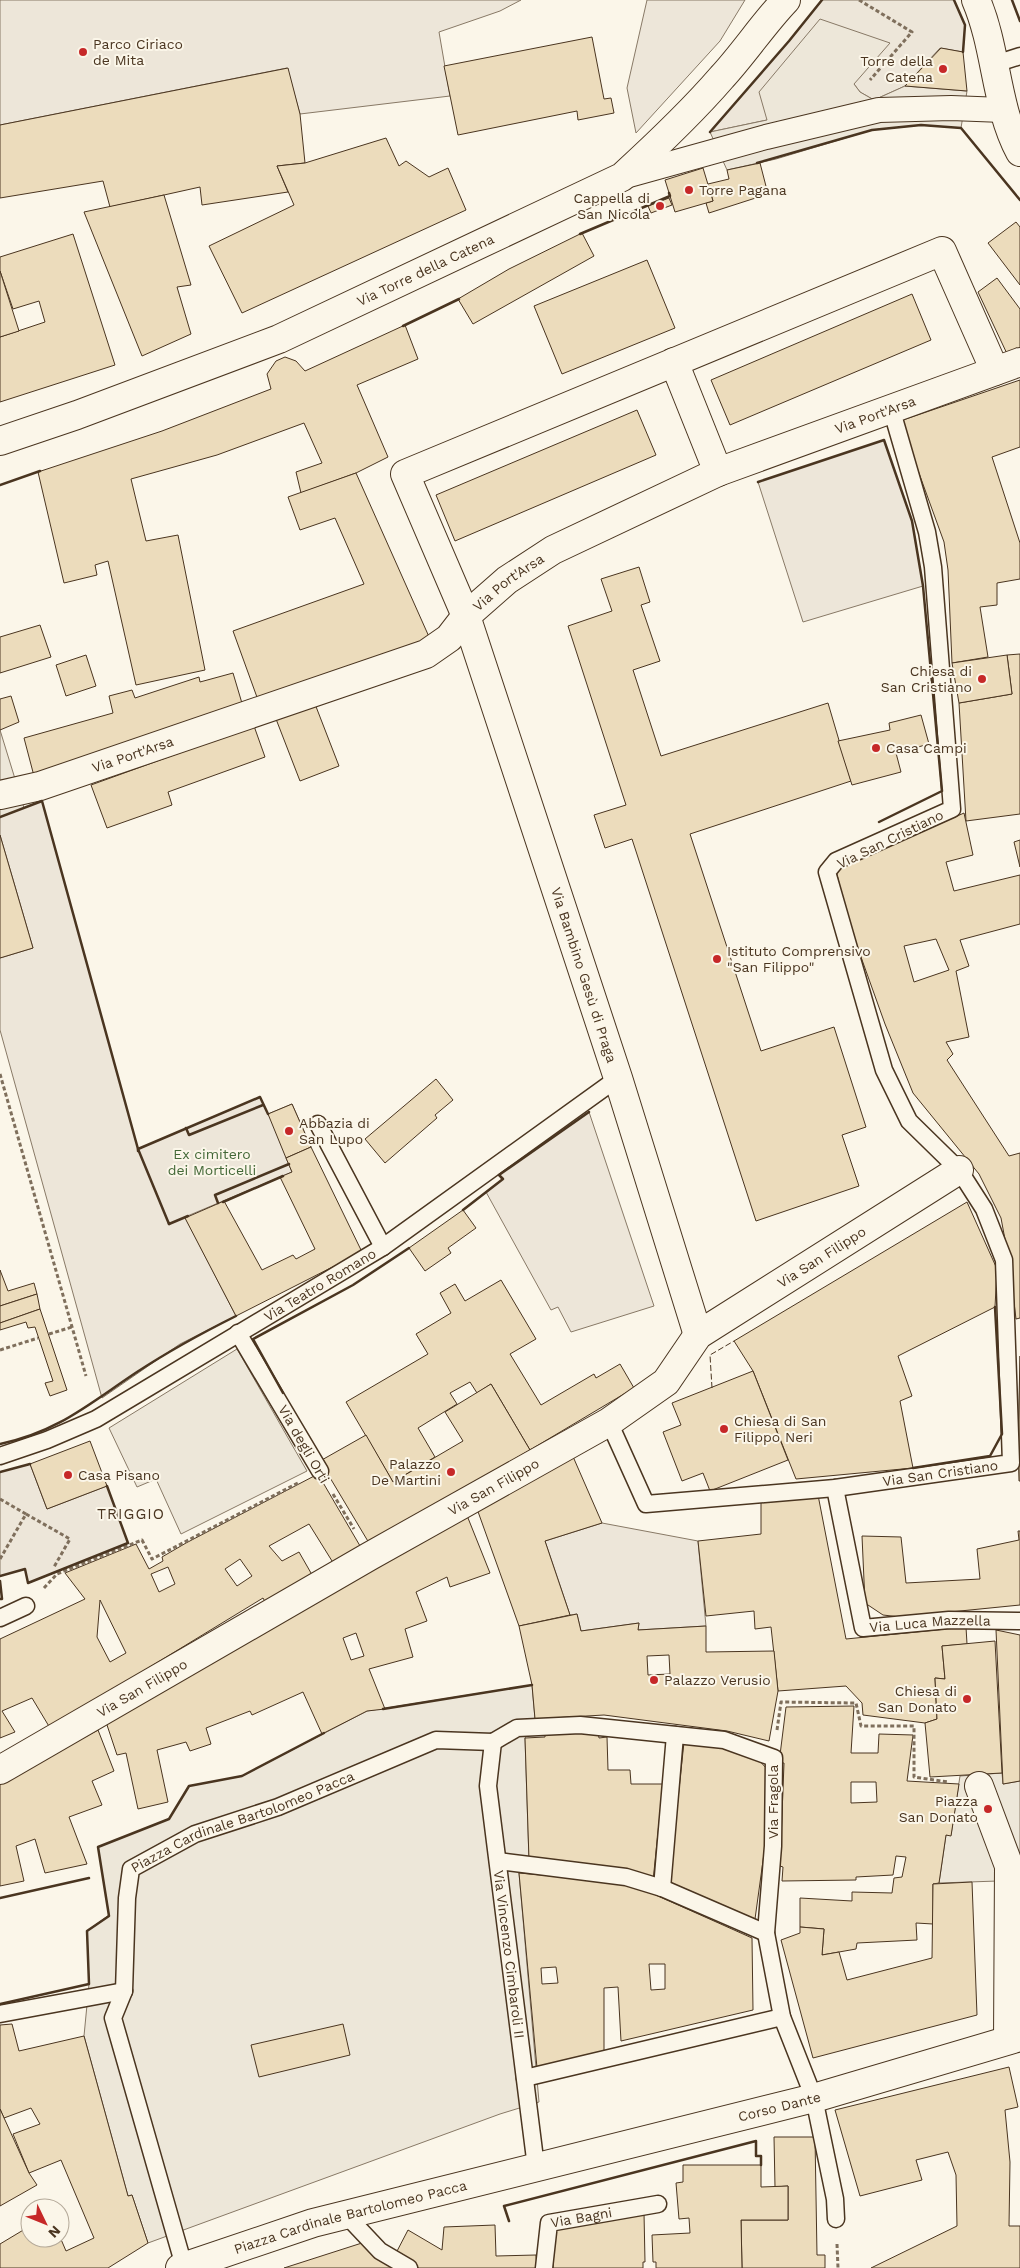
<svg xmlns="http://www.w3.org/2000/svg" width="1020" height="2268" font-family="'Work Sans',sans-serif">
  <rect width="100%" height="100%" fill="#fbf6e9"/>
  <g fill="#ede6d9" stroke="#887966">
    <polygon points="0,0 521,0 500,11 439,32 450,96 300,114 287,68 0,125"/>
    <polygon points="647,0 745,0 720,41 636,133 627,88"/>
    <polygon points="822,0 954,0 965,25 963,52 940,48 905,86 874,100 860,92 854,84 767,120 710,132 789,41"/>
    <polygon points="884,440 912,521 923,586 803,622 758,482"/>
    <polygon points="42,801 138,1149 260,1097 268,1114 292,1104 311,1147 286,1158 292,1172 185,1217 236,1316 180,1344 102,1398 0,1030 0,958 33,948 0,835 0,817"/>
    <polygon points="589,1112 654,1306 571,1332 558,1307 551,1310 486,1192 502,1180 499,1175"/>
    <polygon points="30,1464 47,1509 107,1486 128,1543 28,1583 25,1569 0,1576 0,1472"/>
    <polygon points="602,1523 698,1541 706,1626 638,1630 639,1623 581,1631 577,1614 570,1615 545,1541"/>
  </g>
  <g fill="#ede7d9" stroke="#887966">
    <polygon points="820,19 890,43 854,84 860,92 874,100 905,86 967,91 961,128 921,125 872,130 776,159 727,170 710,132 767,120 759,92"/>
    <polygon points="0,730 24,808 0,817"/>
    <polygon points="237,1349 307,1471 181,1534 156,1479 137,1487 109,1428"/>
    <polygon points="532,1685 535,1719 525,1738 529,1860 519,1873 539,2102 500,2114 148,2243 132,2195 128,2196 84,2036 89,1984 87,1931 109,1915 98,1847 169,1819 189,1786 242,1776 367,1711"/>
    <polygon points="1002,1773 1003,1784 1020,1781 1020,1860 998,1881 939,1883 946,1835 951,1835 960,1776"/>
  </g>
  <g fill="#ecdcbc" stroke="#4a3520" fill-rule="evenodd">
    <polygon points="592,37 604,99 611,98 614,113 578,120 577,111 458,135 444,66"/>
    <polygon points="941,48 963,52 967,91 905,86"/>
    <polygon points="288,68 300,114 305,163 277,166 288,192 202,205 200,187 110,207 103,181 0,198 0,125"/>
    <polygon points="386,138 399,166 406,161 429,177 448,168 466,210 242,313 209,246 294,205 277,166 305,163"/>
    <polygon points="760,163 768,194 709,213 706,203 713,201 708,184 729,179 727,170"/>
    <polygon points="703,168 713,201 675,212 665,180"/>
    <polygon points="164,195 191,285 177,287 191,334 142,356 84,212"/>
    <polygon points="669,198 672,205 651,213 648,206"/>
    <polygon points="1016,222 1020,227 1020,285 988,243"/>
    <polygon points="582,233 594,256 473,324 458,299 509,269"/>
    <polygon points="73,234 115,365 0,402 0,337 45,322 39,301 13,309 0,271 0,257"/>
    <polygon points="647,260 675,328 562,374 534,306"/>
    <polygon points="0,271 19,331 0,337"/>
    <polygon points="997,278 1020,309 1020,354 1009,358 978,292"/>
    <polygon points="912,294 931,340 730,425 711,380"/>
    <polygon points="405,325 418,359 357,385 388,457 356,473 301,493 296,472 322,463 304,423 217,455 131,479 146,541 178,535 205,670 136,685 108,561 95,565 97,575 64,583 38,472 162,431 271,389 267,374 276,361 285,357 296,361 305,371"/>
    <polygon points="1020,380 1020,447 992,457 1020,543 1020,579 997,583 997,605 980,607 988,657 952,663 948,570 944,542 900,421"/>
    <polygon points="637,410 656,455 455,541 436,495"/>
    <polygon points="356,473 430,639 258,700 233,631 364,584 335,518 300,530 288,497"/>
    <polygon points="639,567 650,602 641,605 660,661 633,670 661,756 828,703 851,781 690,834 761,1051 834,1027 866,1127 842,1135 859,1186 756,1221 632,839 605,848 594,815 626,805 568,626 612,611 601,579"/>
    <polygon points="40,625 51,657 0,673 0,637"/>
    <polygon points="1020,654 1020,814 966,821 959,703 1012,694 1007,655"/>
    <polygon points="86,655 96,686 66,696 56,665"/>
    <polygon points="1007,655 1012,694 959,703 952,663"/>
    <polygon points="233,673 244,710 34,776 24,738 113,713 109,696 132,690 135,698 199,677 200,682"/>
    <polygon points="11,696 19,722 0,730 0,699"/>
    <polygon points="315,704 339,766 300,781 276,719"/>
    <polygon points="921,715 929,744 896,753 901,772 852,785 838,741 890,730 889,723"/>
    <polygon points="254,726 265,757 168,792 172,805 107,828 91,785"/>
    <path d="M964,813L973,855L946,862L954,891L1020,875V924L960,940L969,966L956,971L969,1037L946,1042L953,1054L947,1060L1009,1156L1020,1153V1318L1016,1319L1009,1261L1001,1218L979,1174L913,1093L885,1024L847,918L836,870ZM936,939L949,970L914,982L904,946Z"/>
    <polygon points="0,835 33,948 0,958"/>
    <polygon points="1020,840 1020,867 1014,842"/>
    <polygon points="436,1079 453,1100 435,1115 437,1118 385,1163 365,1139"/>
    <polygon points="292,1104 311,1147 286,1158 268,1114"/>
    <polygon points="311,1147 362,1252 236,1316 185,1218 224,1201 262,1270 293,1255 296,1259 315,1249 280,1177 292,1172 286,1158"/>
    <polygon points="967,1202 997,1269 995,1307 898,1356 912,1396 900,1401 913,1468 796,1479 753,1371 734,1341"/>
    <polygon points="463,1210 476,1228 448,1248 451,1253 425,1271 409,1248"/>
    <polygon points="0,1270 8,1291 34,1283 37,1294 0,1306"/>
    <polygon points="501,1280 536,1339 510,1354 541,1405 594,1374 596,1378 620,1364 634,1388 530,1450 491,1384 477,1393 470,1382 450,1393 457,1404 418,1428 435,1457 393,1482 346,1402 428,1354 416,1334 451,1313 440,1293 455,1284 465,1301"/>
    <polygon points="37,1294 40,1309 0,1323 0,1306"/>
    <polygon points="40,1309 67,1390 50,1396 45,1383 53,1381 35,1327 28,1328 26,1322 0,1330 0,1323"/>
    <polygon points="1020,1356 1020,1481 1019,1481 1018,1446"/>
    <polygon points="753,1371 788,1460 710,1491 703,1473 682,1481 663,1432 681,1425 672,1403"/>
    <polygon points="491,1384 530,1450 369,1543 320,1461 366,1435 393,1482 463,1441 445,1412"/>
    <polygon points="90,1441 107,1486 47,1509 30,1464"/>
    <polygon points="571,1452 602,1523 545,1541 570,1615 519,1626 476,1506"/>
    <path d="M318,1474L363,1551L337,1569L309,1524L269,1546L282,1561L299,1552L315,1580L268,1607L263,1598L50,1728L32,1698L2,1711L15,1732L0,1738V1639L85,1599L65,1573L136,1544L149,1569L163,1561L162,1557L186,1543ZM240,1559L252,1576L237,1586L225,1569ZM168,1567L175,1584L159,1592L151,1574ZM100,1600L126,1653L110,1662L97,1637Z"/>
    <polygon points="818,1495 846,1639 966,1627 967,1644 942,1646 945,1679 935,1678 937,1719 925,1723 863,1715 862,1703 846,1686 778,1691 771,1627 755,1629 754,1611 706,1616 698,1541 761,1534 761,1502"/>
    <path d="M466,1513L490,1573L450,1587L447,1577L416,1592L427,1621L405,1629L413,1657L369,1669L385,1709L367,1711L322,1734L303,1692L252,1715L250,1711L206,1728L211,1744L190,1751L186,1742L157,1750L168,1802L138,1809L126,1753L117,1755L105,1719ZM356,1633L364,1656L351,1660L343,1638Z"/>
    <polygon points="1018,1531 1020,1531 1020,1605 900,1617 883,1615 865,1603 862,1536 901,1537 906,1583 980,1579 977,1549 1019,1540"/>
    <path d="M577,1614L581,1631L639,1623L638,1630L706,1626V1652L774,1651L778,1691L769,1741L727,1731L604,1715L535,1719L532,1685L519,1626ZM669,1655L670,1674L648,1675L647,1656Z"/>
    <polygon points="996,1630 1020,1635 1020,1781 1003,1784"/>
    <polygon points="995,1641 1002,1773 930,1777 925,1723 937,1719 935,1678 945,1679 942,1646"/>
    <path d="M854,1706L851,1753H878L879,1734L913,1735L907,1781L959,1784L951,1836L946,1835L939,1883L933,1884V1924L916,1923L917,1940L857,1943L856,1949L822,1955L824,1929L800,1927V1898L852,1901V1892L892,1893L894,1878L902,1877L906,1857L896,1856L893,1875L856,1877V1880L782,1881L783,1867L780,1866L784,1763H779L786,1707ZM851,1782H876L877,1802L851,1803Z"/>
    <polygon points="98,1730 114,1771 92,1781 102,1805 69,1817 87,1864 45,1873 35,1839 16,1846 24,1881 0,1886 0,1783"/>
    <polygon points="598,1732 599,1738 607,1737 608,1770 630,1770 631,1784 663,1784 653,1881 529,1860 525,1738 545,1737 545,1733"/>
    <polygon points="684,1742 721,1743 754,1755 768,1770 766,1839 755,1919 669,1884"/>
    <path d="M519,1873L629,1883L752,1938L753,2010L621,2041L618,1987L604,1988V2055L537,2068ZM649,1964H665V1989L651,1990ZM556,1967L558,1983L542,1984L541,1968Z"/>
    <polygon points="972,1882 977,2015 813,2058 781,1940 800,1933 800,1927 824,1929 822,1955 839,1952 847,1980 932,1958 933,1884"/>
    <polygon points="12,2024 19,2051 84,2036 128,2196 132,2195 148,2243 108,2268 0,2268 0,2244 30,2226 30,2238 60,2237 66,2251 94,2238 61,2160 29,2173 13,2134 40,2124 31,2108 4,2118 0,2109 0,2025"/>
    <polygon points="343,2024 350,2055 259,2077 251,2045"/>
    <polygon points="1009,2067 1018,2107 1005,2110 1010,2162 1009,2226 1020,2226 1020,2268 871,2268 957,2226 956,2175 948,2152 916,2160 922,2180 860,2196 835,2110"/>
    <polygon points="0,2109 29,2173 37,2185 0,2206"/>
    <polygon points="774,2137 815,2137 817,2255 825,2255 825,2268 742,2268 741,2220 788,2220 788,2186 775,2187"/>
    <polygon points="683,2165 761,2165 761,2187 788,2186 788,2220 741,2220 742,2268 656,2268 656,2262 653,2262 652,2235 690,2233 689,2218 679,2219 676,2183 683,2182"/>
    <polygon points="644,2213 645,2262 643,2262 643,2268 553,2268 555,2230"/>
    <polygon points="495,2225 496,2256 536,2255 537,2268 419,2268 395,2255 408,2230 442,2250 444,2227"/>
    <polygon points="365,2242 401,2268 284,2268"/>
  </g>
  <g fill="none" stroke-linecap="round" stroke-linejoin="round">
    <defs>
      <g id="service">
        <polyline points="995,64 1020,56"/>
        <polyline points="318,1124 383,1247"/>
        <polyline points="238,1333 320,1471"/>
        <path id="s1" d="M609,1422L646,1504L835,1488L1011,1463L1004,1260L984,1209L959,1170L909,1121L884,1070L827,872L836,861L952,809L933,567L927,532L891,408"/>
        <path id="s2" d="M0,1456L47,1440L96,1419L383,1247L618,1078"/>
        <path id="s3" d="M835,1488L863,1628L949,1620L1020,1621"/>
        <polyline points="0,1618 26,1606"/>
        <polyline points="493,1742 517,1728 580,1725 724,1740 774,1758 773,1846 766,1933 782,2017 814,2098 835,2199 836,2219"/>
        <path id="s4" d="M493,1742L488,1786L536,2167"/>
        <polyline points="498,1861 626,1877 662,1888 766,1933"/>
        <polyline points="662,1888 675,1735"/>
        <polyline points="0,2014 124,1991"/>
        <polyline points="525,2078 782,2017"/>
        <polyline points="346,2215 380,2251 409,2268"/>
        <path id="s5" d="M184,2266L113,2018L124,1991L127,1898L131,1869L195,1834L278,1807L436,1740L493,1742"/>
        <path id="s6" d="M544,2268L549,2223L658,2204"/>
      </g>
      <polyline id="pedestrian" points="622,177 766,137 879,110 951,108 1003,110"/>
      <g id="minor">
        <polyline points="674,362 718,472"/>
        <path id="s7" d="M0,795L40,786L426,654L449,638L466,616L507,580L553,550L718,472L1020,362"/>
        <polyline points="698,1335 618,1078 466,616 405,474 942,251 995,371"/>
        <path id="s8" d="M0,1770L370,1556L609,1422L666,1382L698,1335L959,1170"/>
        <polyline points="979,1786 1009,1866 1008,2040"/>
        <path id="s9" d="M180,2268L313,2223L814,2098L1020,2037"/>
      </g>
      <g id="tertiary">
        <path id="s10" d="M0,441L77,415L279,339L622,177C657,145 691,113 722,77C745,52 763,24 786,0"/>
      </g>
      <path id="secondary" d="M976,0C997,49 995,105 1020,152"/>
    </defs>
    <use href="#service" stroke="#4a3520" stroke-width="19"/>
    <use href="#pedestrian" stroke="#4a3520" stroke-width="26"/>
    <use href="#minor" stroke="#4a3520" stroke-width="30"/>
    <use href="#tertiary" stroke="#4a3520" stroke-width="30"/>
    <use href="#secondary" stroke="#4a3520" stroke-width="30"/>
    <g stroke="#7f6f5c" stroke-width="3" stroke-dasharray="4 2.5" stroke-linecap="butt">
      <polyline points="859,0 912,32 870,80"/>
      <polyline points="0,1074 86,1376"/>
      <polyline points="49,1334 72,1327"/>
      <polyline points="0,1350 38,1338"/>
      <polyline points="333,1494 354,1529"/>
      <polyline points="0,1499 26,1514 0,1559"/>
      <polyline points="26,1514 70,1539 54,1567"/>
      <polyline points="44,1588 57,1574 142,1540 152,1559 298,1483"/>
      <polyline points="777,1730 781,1702 856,1703 861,1726 914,1726 914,1777 948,1782"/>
      <polyline points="837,2244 838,2268"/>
    </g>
    <use href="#service" stroke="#fbf6e9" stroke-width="16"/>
    <use href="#pedestrian" stroke="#fbf6e9" stroke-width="24"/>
    <use href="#minor" stroke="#fbf6e9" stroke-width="28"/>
    <use href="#tertiary" stroke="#fbf6e9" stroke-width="28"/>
    <use href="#secondary" stroke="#fbf6e9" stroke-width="28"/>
    <polyline stroke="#4a3520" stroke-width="1" stroke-dasharray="6 2.5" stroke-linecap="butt" points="712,1388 710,1355 734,1341"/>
    <g stroke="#4a3520" stroke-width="2.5">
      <polyline points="954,0 965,25 963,52"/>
      <polyline points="1012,0 1020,21"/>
      <polyline points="710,132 789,41 822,0"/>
      <polyline points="757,163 872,130 921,125 961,128 1020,200"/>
      <polyline points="580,234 670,196 669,193"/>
      <polyline points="403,326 459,299"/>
      <polyline points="758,482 884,440 912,521 923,586 942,791 879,822"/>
      <polyline points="0,485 40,471"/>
      <polyline points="0,817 42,801 138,1149 169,1224"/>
      <polyline points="186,1128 189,1135 263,1105"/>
      <polyline points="138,1151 138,1149 260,1097 268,1114"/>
      <polyline points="223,1202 283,1176"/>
      <polyline points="218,1203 215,1195 289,1164"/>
      <polyline points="463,1210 503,1179 499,1175 589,1112"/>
      <polyline points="169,1223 169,1224 188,1216"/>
      <polyline points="283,1393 253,1339 353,1285 409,1248"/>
      <path d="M0,1444C58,1432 90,1403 137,1372C169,1351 202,1333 236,1316"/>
      <polyline points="913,1468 990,1456 1002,1434 995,1307"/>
      <polyline points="0,1472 30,1464"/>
      <polyline points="0,1576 25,1569 28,1583 128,1543 107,1486"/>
      <polyline points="0,1581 2,1599 0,1599"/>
      <polyline points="383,1709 532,1685"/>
      <polyline points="0,1898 89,1878"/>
      <polyline points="0,2004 89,1984 87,1931 109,1916 98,1847 169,1819 189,1786 242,1776 324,1733"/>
      <polyline points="509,2221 504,2206 756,2141 756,2156 761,2156 761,2165"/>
    </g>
  </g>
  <g fill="#c62828" stroke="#fbf6e9" stroke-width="2">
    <circle cx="83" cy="52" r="5"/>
    <circle cx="943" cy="69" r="5"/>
    <circle cx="689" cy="190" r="5"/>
    <circle cx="660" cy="206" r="5"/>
    <circle cx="982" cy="679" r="5"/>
    <circle cx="876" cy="748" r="5"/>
    <circle cx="717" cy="959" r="5"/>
    <circle cx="289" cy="1131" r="5"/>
    <circle cx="724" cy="1429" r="5"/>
    <circle cx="451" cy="1472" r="5"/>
    <circle cx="68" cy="1475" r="5"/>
    <circle cx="654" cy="1680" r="5"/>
    <circle cx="967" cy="1699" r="5"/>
    <circle cx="988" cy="1809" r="5"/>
  </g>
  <g text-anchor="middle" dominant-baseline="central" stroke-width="4" stroke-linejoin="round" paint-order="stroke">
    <g font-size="14" fill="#4a3520" stroke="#fbf6e9" text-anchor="start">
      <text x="93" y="44">Parco Ciriaco<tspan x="93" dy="16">de Mita</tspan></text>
      <text x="933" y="61" text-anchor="end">Torre della<tspan x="933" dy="16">Catena</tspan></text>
      <text x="699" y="190">Torre Pagana</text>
      <text x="650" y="198" text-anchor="end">Cappella di<tspan x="650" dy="16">San Nicola</tspan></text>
      <text x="972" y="671" text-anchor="end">Chiesa di<tspan x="972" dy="16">San Cristiano</tspan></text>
      <text x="886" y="748">Casa Campi</text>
      <text x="727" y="951">Istituto Comprensivo<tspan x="727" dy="16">"San Filippo"</tspan></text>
      <text x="299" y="1123">Abbazia di<tspan x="299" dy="16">San Lupo</tspan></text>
      <text x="734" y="1421">Chiesa di San<tspan x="734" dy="16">Filippo Neri</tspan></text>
      <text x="441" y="1464" text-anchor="end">Palazzo<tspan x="441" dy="16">De Martini</tspan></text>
      <text x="78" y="1475">Casa Pisano</text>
      <text x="664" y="1680">Palazzo Verusio</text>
      <text x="957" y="1691" text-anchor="end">Chiesa di<tspan x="957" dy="16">San Donato</tspan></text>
      <text x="978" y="1801" text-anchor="end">Piazza<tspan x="978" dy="16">San Donato</tspan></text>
    </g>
    <g font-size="14" fill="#4a3520" stroke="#fbf6e9">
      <text stroke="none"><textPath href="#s10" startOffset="459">Via Torre della Catena</textPath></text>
      <text stroke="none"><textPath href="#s7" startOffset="964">Via Port'Arsa</textPath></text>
      <text stroke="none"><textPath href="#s7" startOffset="559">Via Port'Arsa</textPath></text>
      <text stroke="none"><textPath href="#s7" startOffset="139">Via Port'Arsa</textPath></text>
      <text transform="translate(890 839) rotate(-26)">Via San Cristiano</text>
      <text transform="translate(584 975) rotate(72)">Via Bambino Gesù di Praga</text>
      <text stroke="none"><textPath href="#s8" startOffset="974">Via San Filippo</textPath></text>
      <text stroke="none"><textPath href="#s2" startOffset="364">Via Teatro Romano</textPath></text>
      <text transform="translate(304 1444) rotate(60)">Via degli Orti</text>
      <text stroke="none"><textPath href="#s1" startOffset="386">Via San Cristiano</textPath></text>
      <text stroke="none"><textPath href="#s8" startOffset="569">Via San Filippo</textPath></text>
      <text stroke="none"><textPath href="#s3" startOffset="210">Via Luca Mazzella</textPath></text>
      <text stroke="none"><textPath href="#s8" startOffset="164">Via San Filippo</textPath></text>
      <text transform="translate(773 1802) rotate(-90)">Via Fragola</text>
      <text stroke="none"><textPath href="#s5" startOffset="531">Piazza Cardinale Bartolomeo Pacca</textPath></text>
      <text stroke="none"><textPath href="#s4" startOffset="214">Via Vincenzo Cimbaroli II</textPath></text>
      <text stroke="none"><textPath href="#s9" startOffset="621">Corso Dante</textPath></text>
      <text stroke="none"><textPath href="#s9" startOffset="178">Piazza Cardinale Bartolomeo Pacca</textPath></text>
      <text stroke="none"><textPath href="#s6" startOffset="78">Via Bagni</textPath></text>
    </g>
    <g font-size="14" fill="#436837" stroke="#fbf6e9">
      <text x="212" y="1154">Ex cimitero<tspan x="212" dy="16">dei Morticelli</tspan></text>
    </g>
    <g font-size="15" letter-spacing="1" fill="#4a3520" stroke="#fbf6e9">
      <text x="131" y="1514">TRIGGIO</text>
    </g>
  </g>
  <g transform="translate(45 2223) rotate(133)"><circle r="24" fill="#fbf6e9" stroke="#b4a999"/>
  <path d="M0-4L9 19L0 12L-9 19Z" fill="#c62828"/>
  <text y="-8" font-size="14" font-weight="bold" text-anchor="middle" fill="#4a3520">N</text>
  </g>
</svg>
